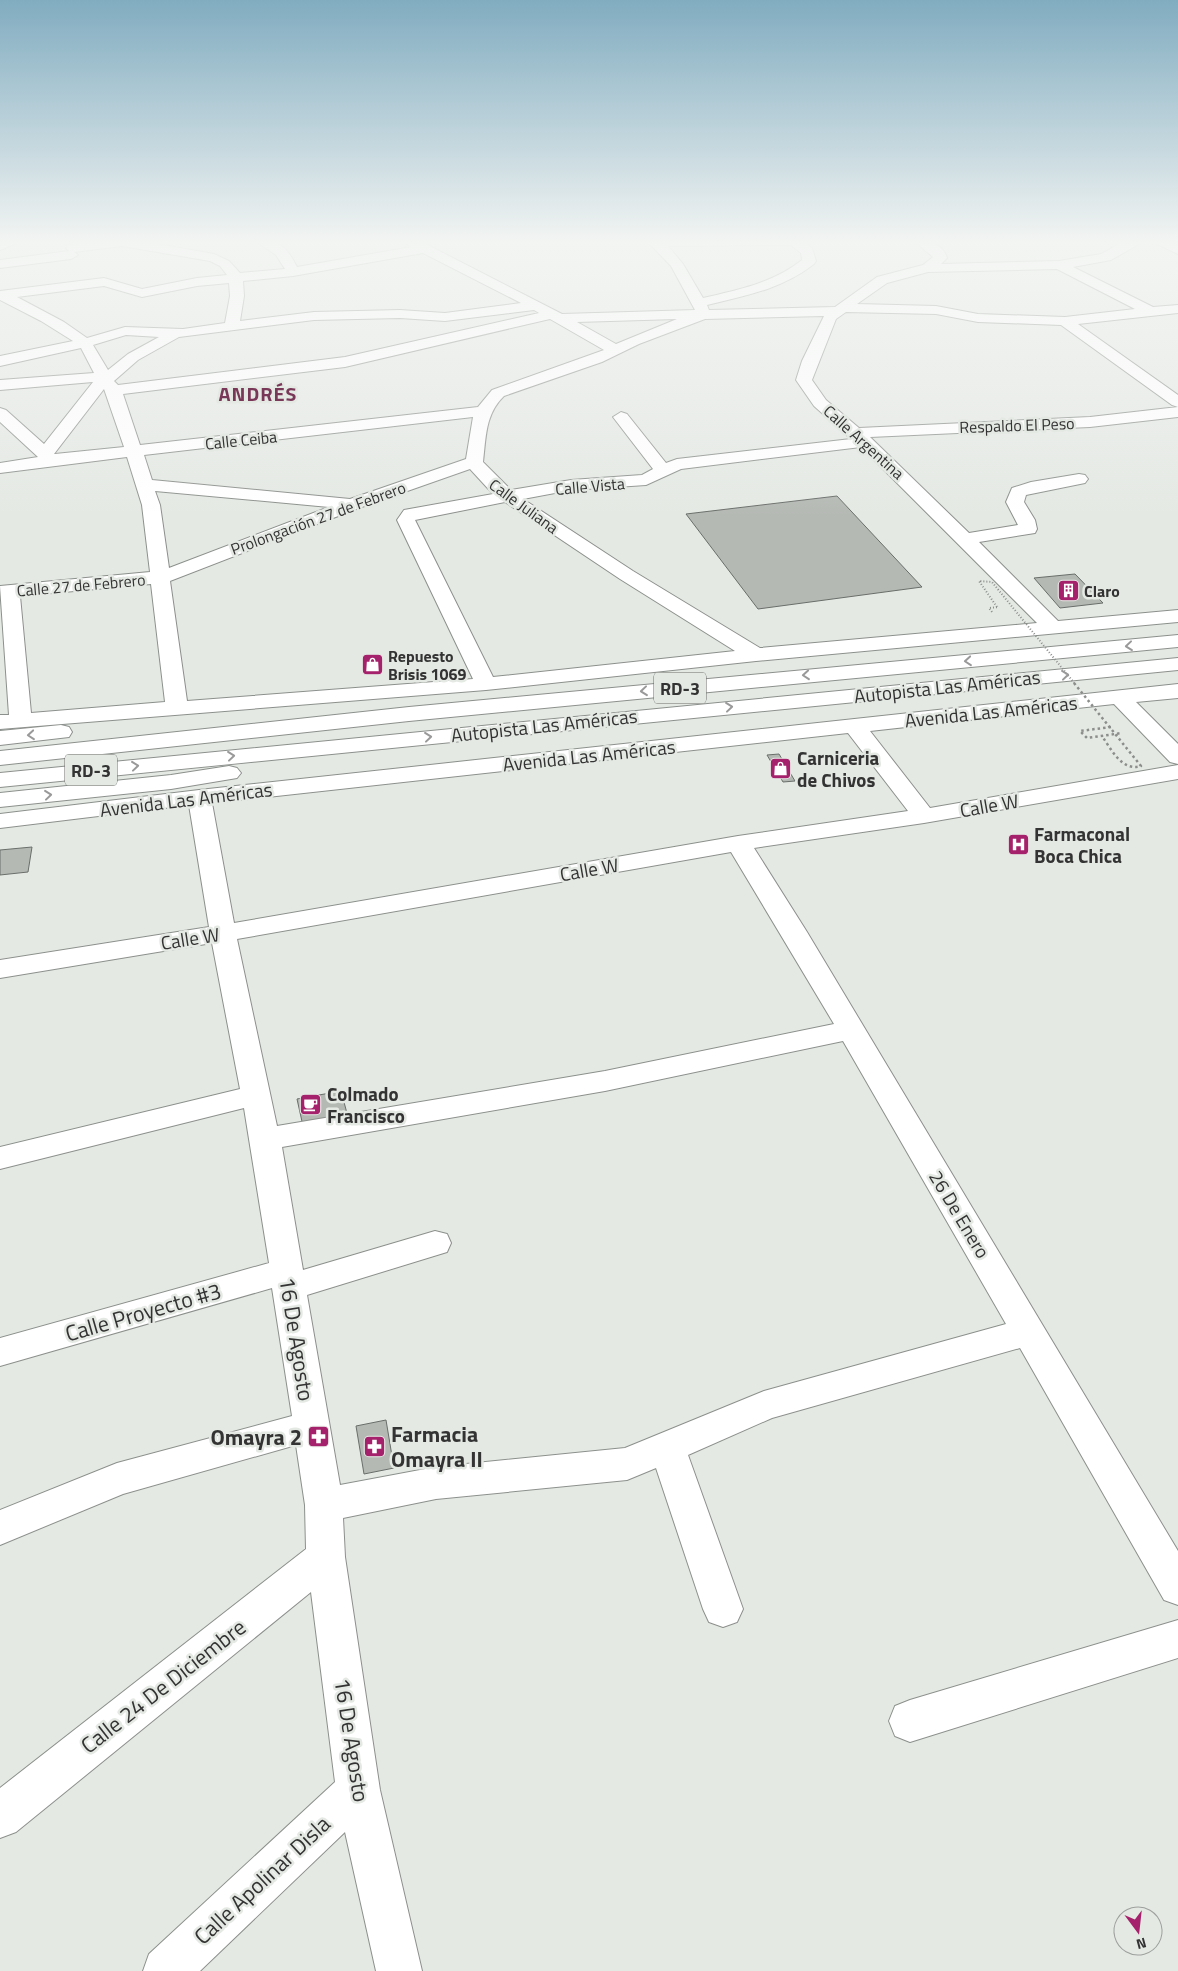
<svg xmlns="http://www.w3.org/2000/svg" width="1178" height="1971" font-family="'Titillium Web',sans-serif">
  <rect width="100%" height="100%" fill="#e5e9e4"/>
  <g fill="#b5b9b4" stroke="#6a6e6a">
    <polygon points="837,496 922,587 758,609 686,514"/>
    <polygon points="1075,574 1103,603 1060,608 1034,578"/>
    <polygon points="779,754 795,781 783,782 767,755"/>
    <polygon points="32,847 28,872 0,875 0,850"/>
    <polygon points="341,1091 348,1117 303,1126 297,1099"/>
    <polygon points="386,1420 394,1468 364,1474 356,1426"/>
  </g>
  <g fill="none" stroke-linecap="round" stroke-linejoin="round">
    <defs>
      <g id="minor">
        <polygon points="18,240 17,243 0,250 0,241"/>
        <path d="M103,240H135L214,254L229,261L240,273L285,269L276,255L254,240C278,240 286,245 297,267L411,247L403,240H418L562,314L695,310L671,266L646,240H801L812,248L816,261L814,264C782,289 745,296 707,305L709,310L835,307L877,277L923,265L933,257L913,240C926,240 943,243 947,258L941,264L1059,261L1101,254L1126,240H1146L1111,260L1073,267L1153,307L1178,305V313L1078,324L1178,395V407L1172,405L1061,325L978,322L936,314L846,312L836,319L812,380L826,400L859,428L1090,417L1178,407V417L1090,427L870,437L969,533L1018,525L1006,502L1012,488L1031,482L1079,474L1085,475L1088,479L1085,483L1026,495L1024,502L1035,520L1037,529L1035,533L979,542L1058,621L1178,610V622L756,661L486,690L0,729V715H9L0,586L150,572L142,505L127,457L0,473V463L38,457L0,422V408L6,410L44,444L93,382L0,390V380L94,373L81,348L0,366V356L73,341L41,321L0,300V291L104,278L142,289L197,278L227,275L220,266L210,261L122,246L74,252L78,255L71,259L0,268V260L69,251L66,248L67,245ZM791,245L801,253L802,260C773,283 738,290 703,298L683,264L668,246ZM423,253L521,303L445,313L400,310L314,312L240,321L244,296L243,281L293,276ZM1057,269L1135,309L1065,317L978,314L936,306L857,304L887,283L928,272ZM229,283L230,296L225,323L183,329L125,327L87,338L64,322L17,297L104,286L142,297L197,286ZM534,310L539,313L345,357L118,385L114,381L138,360L179,337L314,320L400,318L445,321ZM824,316L802,361L796,380L814,406L851,439L677,459L666,463L627,414L621,412L613,417L653,469L642,475L571,480L511,490L483,462C486,438 485,414 504,396L602,362L639,344L705,319ZM550,319L604,350L492,390L478,407L140,445L123,394L345,367ZM677,319L616,344L577,322ZM126,335L159,337L128,354L108,370L93,345ZM104,389L124,447L55,454H54ZM473,417L466,459L350,499L152,480L144,455ZM861,447L1037,623L760,648L633,571L523,499L571,490L646,485L681,469ZM470,469L493,494L404,510L397,520L473,679L187,701L170,581L359,508ZM155,491L329,507L169,568L160,505ZM505,502L620,579L735,651L493,677L415,520ZM151,584L165,702L31,713L20,596Z"/>
        <polygon points="1149,240 1167,240 1178,245 1178,254"/>
        <path d="M1178,684V698L1136,702L1178,744V764L1170,762L1114,704L870,731L930,808L1178,765V779L924,823L754,848L807,932L1178,1551V1605L1164,1600L1020,1348L772,1418L688,1455L743,1609L737,1622L723,1627L709,1622L703,1609L656,1468L627,1480L436,1499L343,1518L345,1557L380,1790L422,1971H376L345,1832L200,1971H143L149,1954L335,1782L311,1592L16,1832L0,1838V1788L306,1549L305,1505L296,1445L123,1494L0,1545V1510L117,1463L292,1416L272,1288L0,1366V1338L269,1263L244,1108L0,1169V1147L240,1089L212,943L0,978V960L209,927L189,805L0,828V814L199,790ZM848,733L908,811L738,836L234,923L212,803ZM731,852L834,1024L605,1071L277,1126L237,939ZM843,1041L1006,1324L764,1391L625,1448L436,1467L340,1485L307,1295L447,1252L451,1243L447,1234L435,1231L303,1270L282,1147L605,1091Z"/>
        <polygon points="1178,1620 1178,1658 910,1742 895,1736 889,1721 895,1706 910,1700"/>
      </g>
      <g id="highway">
        <polygon points="1178,635 1178,647 409,721 0,765 0,751 409,707"/>
        <polygon points="1178,658 1178,670 0,787 0,773"/>
        <polygon points="61,725 69,727 72,732 69,737 0,745 0,731"/>
        <polygon points="229,766 237,768 241,773 237,778 171,789 0,807 0,793 171,775"/>
      </g>
    </defs>
    <use href="#minor" stroke="#8c908c" stroke-width="2"/>
    <use href="#highway" stroke="#8c908c" stroke-width="2"/>
    <polyline stroke="#8b8e8b" stroke-width="2" stroke-dasharray="1 2" stroke-linecap="butt" points="992,612 989,608 999,607"/>
    <polyline stroke="#8b8e8b" stroke-width="2.5" stroke-dasharray="2.5 3" stroke-linecap="butt" points="1111,727 1080,731 1087,738 1122,733"/>
    <use href="#minor" fill="#fff" fill-rule="evenodd"/>
    <use href="#highway" fill="#fff" fill-rule="evenodd"/>
    <polyline stroke="#8b8e8b" stroke-width="2" stroke-dasharray="1 2" stroke-linecap="butt" points="997,607 979,581 992,582 1075,684"/>
    <path stroke="#8b8e8b" stroke-width="2.5" stroke-dasharray="2.5 3" stroke-linecap="butt" d="M1074,683L1141,766C1122,772 1111,749 1102,736"/>
  </g>
  <defs><path id="oneway-chevron" d="M-2-3.5L2.5 0L-2 3.5" fill="none" stroke-width="1.6" stroke-linecap="round" stroke-linejoin="round" transform="scale(1.25)"/></defs>
  <g stroke="#989998">
    <use href="#oneway-chevron" transform="translate(1129 646) rotate(174)"/>
    <use href="#oneway-chevron" transform="translate(968 661) rotate(175)"/>
    <use href="#oneway-chevron" transform="translate(806 675) rotate(175)"/>
    <use href="#oneway-chevron" transform="translate(1065 675) rotate(-6)"/>
    <use href="#oneway-chevron" transform="translate(644 691) rotate(174)"/>
    <use href="#oneway-chevron" transform="translate(729 707) rotate(-6)"/>
    <use href="#oneway-chevron" transform="translate(31 735) rotate(175)"/>
    <use href="#oneway-chevron" transform="translate(428 737) rotate(-6)"/>
    <use href="#oneway-chevron" transform="translate(231 756) rotate(-6)"/>
    <use href="#oneway-chevron" transform="translate(135 766) rotate(-6)"/>
    <use href="#oneway-chevron" transform="translate(48 795) rotate(-6)"/>
  </g>
  <linearGradient id="sky" x2="0" y2="1"><stop stop-color="#81acc0"/><stop offset="0.47" stop-color="#f3f5f3"/><stop offset="1" stop-color="#f3f5f3" stop-opacity="0"/></linearGradient>
  <rect width="1178" height="516" fill="url(#sky)"/>
  <defs>
    <symbol id="building-square" viewBox="-11 -11 22 22"><rect x="-9" y="-9" width="18" height="18" rx="4" fill="#a6216b" stroke="#e5e9e4"/><path d="M-4-6H4V6H1V3H-1V6H-4ZM-2.5-4.3h1.7v1.8h-1.7ZM.8-4.3h1.7v1.8H.8ZM-2.5-1h1.7V.8h-1.7ZM.8-1h1.7V.8H.8Z" fill="#fff"/></symbol>
    <symbol id="shop-square" viewBox="-11 -11 22 22"><rect x="-9" y="-9" width="18" height="18" rx="4" fill="#a6216b" stroke="#e5e9e4"/><path d="M-5-2.5h2.3a2.7 3.5 0 0 1 5.4 0H5L5.5 6h-11ZM-1.5-2.5h3a1.5 2.3 0 0 0-3 0Z" fill="#fff"/></symbol>
    <symbol id="hospital-square" viewBox="-11 -11 22 22"><rect x="-9" y="-9" width="18" height="18" rx="4" fill="#a6216b" stroke="#e5e9e4"/><path d="M-5-5h3v3.5h4V-5h3V5h-3V1.5h-4V5h-3Z" fill="#fff"/></symbol>
    <symbol id="cafe-square" viewBox="-11 -11 22 22"><rect x="-9" y="-9" width="18" height="18" rx="4" fill="#a6216b" stroke="#e5e9e4"/><path d="M-5.5-4.5H6V0H3Q3 3.5 0 3.5H-2.5Q-5.5 3.5-5.5 0ZM3-3.2v2h1.7v-2ZM-6 4.5H4V6H-6Z" fill="#fff"/></symbol>
    <symbol id="pharmacy-square" viewBox="-11 -11 22 22"><rect x="-9" y="-9" width="18" height="18" rx="4" fill="#a6216b" stroke="#e5e9e4"/><path d="M-2-6h4v4h4v4h-4v4h-4v-4h-4v-4h4Z" fill="#fff"/></symbol>
  </defs>
  <g fill-rule="evenodd">
    <use href="#building-square" x="1056" y="578" width="25" height="25"/>
    <use href="#shop-square" x="360" y="652" width="25" height="25"/>
    <use href="#shop-square" x="768" y="756" width="25" height="25"/>
    <use href="#hospital-square" x="1006" y="832" width="25" height="25"/>
    <use href="#cafe-square" x="298" y="1092" width="25" height="25"/>
    <use href="#pharmacy-square" x="306" y="1424" width="25" height="25"/>
    <use href="#pharmacy-square" x="362" y="1434" width="25" height="25"/>
  </g>
  <g text-anchor="middle" dominant-baseline="central" stroke-width="5" stroke-linejoin="round" paint-order="stroke">
    <g font-size="16" fill="#323332" stroke="#e5e9e4">
      <text transform="translate(1017 425) rotate(-2)">Respaldo El Peso</text>
      <text transform="translate(241 440) rotate(-6)">Calle Ceiba</text>
      <text transform="translate(864 442) rotate(42)">Calle Argentina</text>
      <text transform="translate(590 486) rotate(-5)">Calle Vista</text>
      <text transform="translate(524 506) rotate(36)">Calle Juliana</text>
      <text transform="translate(318 518) rotate(-20)">Prolongación 27 de Febrero</text>
      <text transform="translate(81 585) rotate(-5)">Calle 27 de Febrero</text>
    </g>
    <g font-size="16" font-weight="bold" fill="#323332" stroke="#e5e9e4" text-anchor="start">
      <text x="1084" y="591">Claro</text>
      <text x="388" y="656">Repuesto<tspan x="388" dy="18">Brisis 1069</tspan></text>
    </g>
    <g fill="#e5e9e4" stroke="#686a67" stroke-width="1">
      <rect x="654" y="672.5" width="52" height="31" rx="4"/>
      <rect x="65" y="754.5" width="52" height="31" rx="4"/>
    </g>
    <g font-size="18" font-weight="bold" fill="#323332">
      <text x="680" y="688">RD-3</text>
      <text x="91" y="770">RD-3</text>
    </g>
    <g font-size="19" fill="#323332" stroke="#e5e9e4">
      <text transform="translate(947 686) rotate(-6)">Autopista Las Américas</text>
      <text transform="translate(991 711) rotate(-6)">Avenida Las Américas</text>
      <text transform="translate(544 725) rotate(-6)">Autopista Las Américas</text>
      <text transform="translate(589 755) rotate(-6)">Avenida Las Américas</text>
      <text transform="translate(186 799) rotate(-7)">Avenida Las Américas</text>
      <text transform="translate(989 805) rotate(-10)">Calle W</text>
      <text transform="translate(589 869) rotate(-10)">Calle W</text>
      <text transform="translate(190 938) rotate(-9)">Calle W</text>
      <text transform="translate(960 1214) rotate(59)">26 De Enero</text>
    </g>
    <g font-size="19" font-weight="bold" fill="#323332" stroke="#e5e9e4" text-anchor="start">
      <text x="797" y="757">Carniceria<tspan x="797" dy="22">de Chivos</tspan></text>
      <text x="1034" y="833">Farmaconal<tspan x="1034" dy="22">Boca Chica</tspan></text>
      <text x="327" y="1093">Colmado<tspan x="327" dy="22">Francisco</tspan></text>
    </g>
    <g font-size="20" font-weight="bold" letter-spacing="1" fill="#7a3858" stroke="#e5e9e4">
      <text x="258" y="393">ANDRÉS</text>
    </g>
    <g font-size="22" fill="#323332" stroke="#e5e9e4">
      <text transform="translate(143 1312) rotate(-16)">Calle Proyecto #3</text>
      <text transform="translate(297 1339) rotate(81)">16 De Agosto</text>
      <text transform="translate(163 1686) rotate(-38)">Calle 24 De Diciembre</text>
      <text transform="translate(352 1740) rotate(81)">16 De Agosto</text>
      <text transform="translate(262 1880) rotate(-43)">Calle Apolinar Disla</text>
    </g>
    <g font-size="22" font-weight="bold" fill="#323332" stroke="#e5e9e4" text-anchor="start">
      <text x="391" y="1434">Farmacia<tspan x="391" dy="25">Omayra II</tspan></text>
      <text x="302" y="1437" text-anchor="end">Omayra 2</text>
    </g>
  </g>
  <g transform="translate(1138 1931) rotate(165)"><circle r="24" fill="#e5e9e4" stroke="#9da09d"/>
  <path d="M0-4L9 19L0 12L-9 19Z" fill="#a6216b"/>
  <text y="-8" font-size="14" font-weight="bold" text-anchor="middle" fill="#323332">N</text>
  </g>
</svg>
